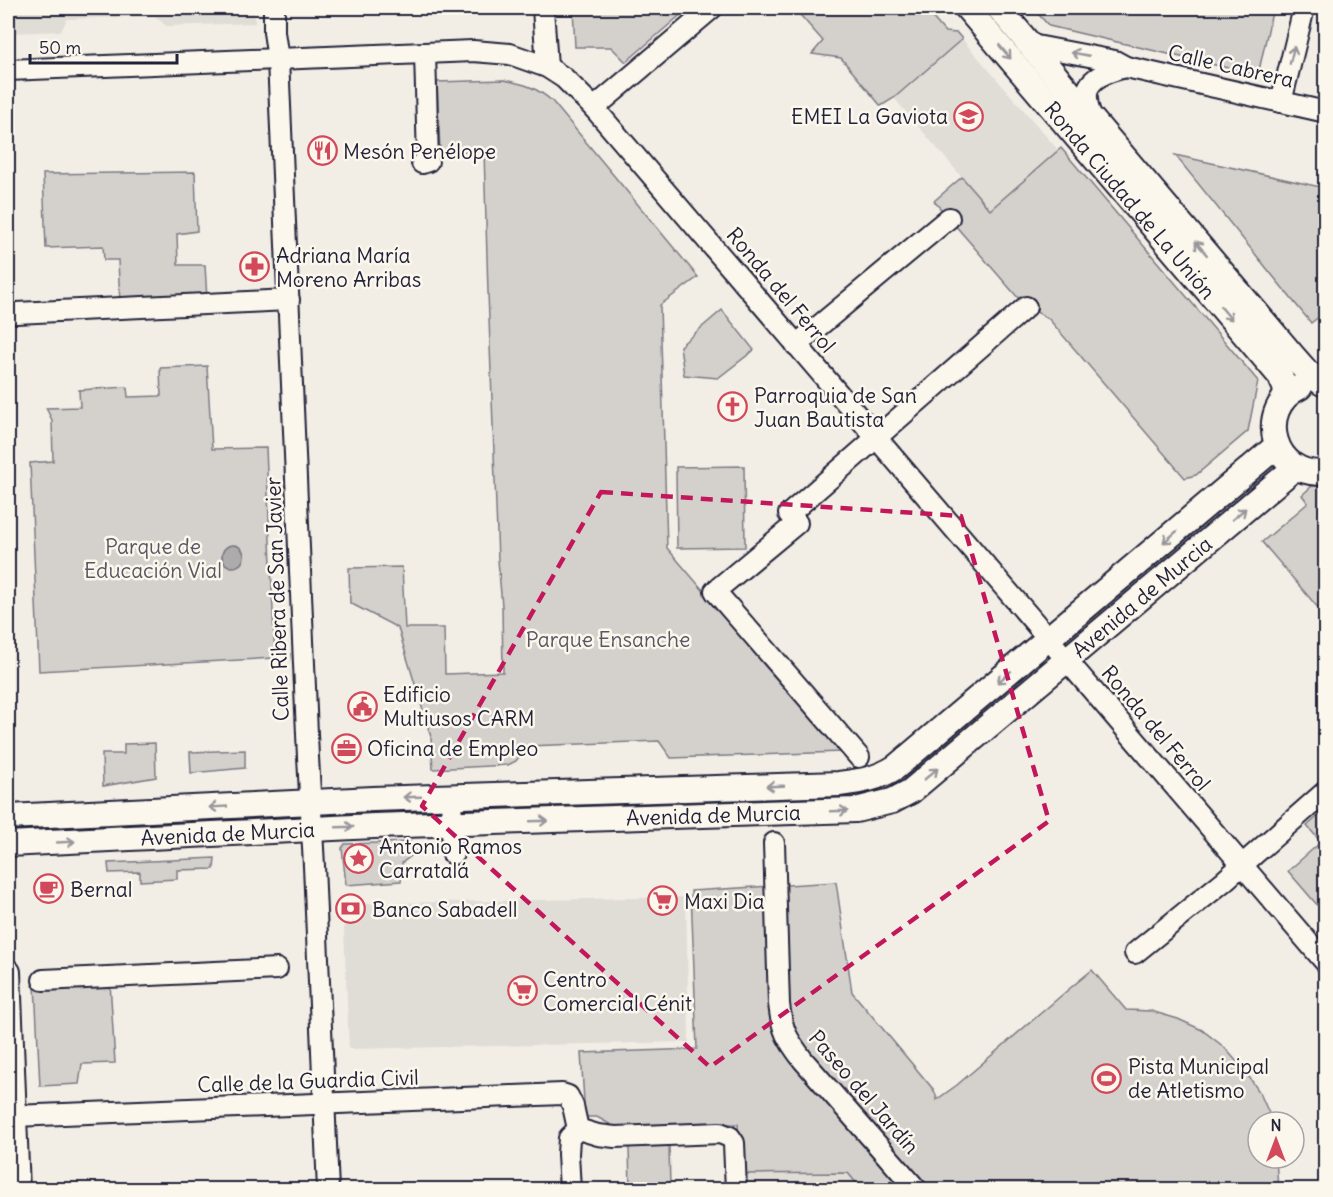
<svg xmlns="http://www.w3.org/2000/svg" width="1333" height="1197" font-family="Delius,sans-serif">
  <rect width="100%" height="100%" fill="#f2eee5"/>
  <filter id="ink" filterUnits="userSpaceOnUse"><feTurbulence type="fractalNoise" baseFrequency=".0167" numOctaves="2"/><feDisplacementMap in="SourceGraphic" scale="12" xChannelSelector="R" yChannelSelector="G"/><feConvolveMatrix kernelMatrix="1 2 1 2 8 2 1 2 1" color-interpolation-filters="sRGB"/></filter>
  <g filter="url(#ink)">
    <g fill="#e0dcd6">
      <polygon points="8,8 254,8 255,23 166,26 155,16 67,19 61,31 8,33"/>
      <polygon points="962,39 1059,151 990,210 894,98"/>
      <polygon points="686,897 689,1042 349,1049 343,904"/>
      <polygon points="848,1173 862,1189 742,1189 741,1174"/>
    </g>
    <g fill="#d4d1cc" stroke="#7b7a84" stroke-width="1.5">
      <polygon points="573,8 685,8 685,11 626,62 611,47 575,47"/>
      <polygon points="794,8 924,8 945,32 957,33 962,39 894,98 881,106 841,58 812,54 823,41"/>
      <polygon points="1033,8 1273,8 1258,75 1049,26"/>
      <path d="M504,80C524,84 536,87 552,101L698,277L660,305L667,548L841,752L671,758L659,741L527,746L516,761L508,765L433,769L431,737L398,628L350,603L349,568L402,567L405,628H444L445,674L503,672L502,606L498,560L488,292L484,151L440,152L437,82Z"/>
      <polygon points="1061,148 1258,381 1248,431 1196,475 1185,478 1048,318 1026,307 934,201 962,177 990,210"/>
      <polygon points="1175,155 1325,188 1325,312 1311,323"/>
      <polygon points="195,172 197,231 177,234 178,265 205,265 207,300 120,304 118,260 104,260 103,246 46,248 43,174"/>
      <polygon points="722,310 754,350 718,378 684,375 680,346"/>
      <polygon points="207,366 212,449 266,448 275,658 39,671 30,463 53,461 52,420 46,408 80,407 79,390 127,387 128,397 161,396 160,368"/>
      <polygon points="744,466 745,547 677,548 676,467"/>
      <polygon points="1312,486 1325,486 1325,616 1262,542 1308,503 1302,495"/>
      <polygon points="155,743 156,777 103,786 102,754 124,754 124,744"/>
      <polygon points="245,750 245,768 191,773 190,752"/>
      <polygon points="1325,810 1325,914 1288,871 1321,842 1307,826"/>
      <polygon points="410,842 416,852 402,863 401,881 346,885 342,848 345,844"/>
      <polygon points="215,858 214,869 177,870 177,879 140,881 140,872 109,873 108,863"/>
      <polygon points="836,882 852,992 933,1089 936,1095 936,1100 957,1085 1069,989 1092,970 1126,1010 1151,1011 1178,1019 1202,1030 1224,1047 1245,1071 1260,1093 1271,1118 1272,1122 1258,1122 1258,1158 1276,1158 1278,1189 862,1190 848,1173 741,1174 738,1124 613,1126 597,1117 585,1117 581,1053 697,1049 691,891"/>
      <polygon points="110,982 115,1063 82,1064 79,1084 40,1086 35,985"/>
      <polygon points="669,1146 670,1188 630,1189 629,1147"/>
    </g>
    <circle fill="#aeabad" stroke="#76747f" stroke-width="1.5" cx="233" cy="556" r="11"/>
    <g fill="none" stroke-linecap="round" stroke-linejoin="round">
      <defs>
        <g id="minor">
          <polyline points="274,8 274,32 278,59 308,757 314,866 328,1190"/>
          <polyline points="543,8 547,67"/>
          <polyline points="1031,45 1115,61 1126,67 1326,112"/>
          <polyline points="8,70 473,51 510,54 547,67 564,78 594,108 1326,963"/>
          <polyline points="1281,102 1304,8"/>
          <polyline points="594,108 712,8"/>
          <path d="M1091,118C1089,110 1086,101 1087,93C1089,76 1113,70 1126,67"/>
          <polyline points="422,163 428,161 425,53"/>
          <polyline points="16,313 289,300"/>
          <polyline points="796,345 949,218"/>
          <polyline points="859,757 715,591 797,523 789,514 1026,307"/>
          <polyline points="451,796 453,854"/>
          <path d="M774,843L779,1004C782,1031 787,1039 803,1060L917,1190"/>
          <polyline points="1135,953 1224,881 1326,791"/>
          <polyline points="43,980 277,969"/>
          <polyline points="14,1116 562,1094 568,1096 573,1106 578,1129"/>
          <polyline points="578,1129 598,1135 615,1137 720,1133 730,1137 734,1143 736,1190"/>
          <polyline points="570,1190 568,1154 569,1138 578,1129"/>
        </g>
        <g id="major">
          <path id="s1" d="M967,8L1280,376L1285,387L1286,396"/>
          <polyline points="999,8 1091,118 1293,356 1307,372 1322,383"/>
          <path d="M1300,387C1253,409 1274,480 1326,472"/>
          <path d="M8,817L373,799L839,784C862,781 877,779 896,767L1267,454L1273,449L1276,443"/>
          <path id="s2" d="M8,844L374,826L856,810L892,801L911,791L1285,476L1292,470L1299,469"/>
          <polyline points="8,972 17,1190"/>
        </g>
      </defs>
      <use href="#minor" stroke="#22223b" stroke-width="24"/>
      <use href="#major" stroke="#22223b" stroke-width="28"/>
      <use href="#minor" stroke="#fbf7ec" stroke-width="20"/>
      <use href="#major" stroke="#fbf7ec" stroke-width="24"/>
    </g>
    <defs><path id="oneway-shaft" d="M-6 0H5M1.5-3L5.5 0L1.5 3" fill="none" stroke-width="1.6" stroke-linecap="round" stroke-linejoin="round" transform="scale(1.5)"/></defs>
    <g stroke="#99979c">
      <use href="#oneway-shaft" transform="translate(1005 52) rotate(50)"/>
      <use href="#oneway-shaft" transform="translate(1080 54) rotate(-169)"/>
      <use href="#oneway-shaft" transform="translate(1292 55) rotate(-76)"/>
      <use href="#oneway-shaft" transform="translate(1201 248) rotate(-130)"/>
      <use href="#oneway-shaft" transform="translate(1226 313) rotate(50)"/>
      <use href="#oneway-shaft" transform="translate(1239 514) rotate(-40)"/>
      <use href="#oneway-shaft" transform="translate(1170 537) rotate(140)"/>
      <use href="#oneway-shaft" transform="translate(1004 677) rotate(140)"/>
      <use href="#oneway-shaft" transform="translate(931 774) rotate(-40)"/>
      <use href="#oneway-shaft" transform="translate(775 786) rotate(178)"/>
      <use href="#oneway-shaft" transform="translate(412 797) rotate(178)"/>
      <use href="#oneway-shaft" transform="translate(218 807) rotate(177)"/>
      <use href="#oneway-shaft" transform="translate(839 811) rotate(-2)"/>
      <use href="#oneway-shaft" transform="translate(539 821) rotate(-2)"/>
      <use href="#oneway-shaft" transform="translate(345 827) rotate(-2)"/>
      <use href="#oneway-shaft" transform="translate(66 842) rotate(-3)"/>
    </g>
  </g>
  <path fill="none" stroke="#c2185b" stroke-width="4.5" stroke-dasharray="12 8" stroke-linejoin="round" d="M601,492L961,516L1049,821L710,1067L422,806Z"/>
  <defs>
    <symbol id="school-ring" viewBox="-11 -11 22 22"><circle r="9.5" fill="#fbf7ec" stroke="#d1495b" stroke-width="1.5"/><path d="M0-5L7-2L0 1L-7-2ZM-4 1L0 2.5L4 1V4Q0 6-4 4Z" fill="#d1495b"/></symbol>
    <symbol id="restaurant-ring" viewBox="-11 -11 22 22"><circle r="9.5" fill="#fbf7ec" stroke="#d1495b" stroke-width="1.5"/><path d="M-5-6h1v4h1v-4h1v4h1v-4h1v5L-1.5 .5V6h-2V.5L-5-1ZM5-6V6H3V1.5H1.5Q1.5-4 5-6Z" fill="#d1495b"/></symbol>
    <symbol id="pharmacy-ring" viewBox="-11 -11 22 22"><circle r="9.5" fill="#fbf7ec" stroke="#d1495b" stroke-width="1.5"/><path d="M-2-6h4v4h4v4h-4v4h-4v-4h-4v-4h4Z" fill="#d1495b"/></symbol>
    <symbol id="church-ring" viewBox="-11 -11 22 22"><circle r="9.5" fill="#fbf7ec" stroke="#d1495b" stroke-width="1.5"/><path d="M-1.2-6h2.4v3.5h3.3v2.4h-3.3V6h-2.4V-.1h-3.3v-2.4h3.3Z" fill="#d1495b"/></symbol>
    <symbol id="civic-ring" viewBox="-11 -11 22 22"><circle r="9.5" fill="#fbf7ec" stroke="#d1495b" stroke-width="1.5"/><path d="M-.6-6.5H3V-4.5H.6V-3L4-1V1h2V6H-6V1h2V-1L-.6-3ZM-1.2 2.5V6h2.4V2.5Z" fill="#d1495b"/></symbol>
    <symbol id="office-ring" viewBox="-11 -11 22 22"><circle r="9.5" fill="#fbf7ec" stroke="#d1495b" stroke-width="1.5"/><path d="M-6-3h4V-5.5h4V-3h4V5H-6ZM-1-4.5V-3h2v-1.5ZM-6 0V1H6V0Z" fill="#d1495b"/></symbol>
    <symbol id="sight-ring" viewBox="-11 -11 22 22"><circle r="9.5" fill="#fbf7ec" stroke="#d1495b" stroke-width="1.5"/><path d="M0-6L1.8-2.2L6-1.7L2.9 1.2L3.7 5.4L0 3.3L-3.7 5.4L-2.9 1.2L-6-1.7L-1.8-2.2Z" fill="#d1495b"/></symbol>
    <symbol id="cafe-ring" viewBox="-11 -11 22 22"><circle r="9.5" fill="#fbf7ec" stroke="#d1495b" stroke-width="1.5"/><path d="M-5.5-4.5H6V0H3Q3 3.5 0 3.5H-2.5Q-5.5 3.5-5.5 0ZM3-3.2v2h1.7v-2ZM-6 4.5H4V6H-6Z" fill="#d1495b"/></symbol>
    <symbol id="supermarket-ring" viewBox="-11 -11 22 22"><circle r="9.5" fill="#fbf7ec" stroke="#d1495b" stroke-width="1.5"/><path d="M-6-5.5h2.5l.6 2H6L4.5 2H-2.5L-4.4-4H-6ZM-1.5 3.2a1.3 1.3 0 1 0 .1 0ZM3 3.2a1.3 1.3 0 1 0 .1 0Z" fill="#d1495b"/></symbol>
    <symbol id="bank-ring" viewBox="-11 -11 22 22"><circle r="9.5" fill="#fbf7ec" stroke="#d1495b" stroke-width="1.5"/><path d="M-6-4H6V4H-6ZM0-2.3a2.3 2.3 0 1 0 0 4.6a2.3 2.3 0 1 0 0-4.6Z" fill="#d1495b"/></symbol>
    <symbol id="stadium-ring" viewBox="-11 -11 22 22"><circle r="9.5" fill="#fbf7ec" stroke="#d1495b" stroke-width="1.5"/><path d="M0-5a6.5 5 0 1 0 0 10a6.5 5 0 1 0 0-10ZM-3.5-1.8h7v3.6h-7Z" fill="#d1495b"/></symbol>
  </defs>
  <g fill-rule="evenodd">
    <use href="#school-ring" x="952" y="100" width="33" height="33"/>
    <use href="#restaurant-ring" x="306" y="134" width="33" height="33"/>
    <use href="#pharmacy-ring" x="238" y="250" width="33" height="33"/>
    <use href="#church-ring" x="716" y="390" width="33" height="33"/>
    <use href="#civic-ring" x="346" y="690" width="33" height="33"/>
    <use href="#office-ring" x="330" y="732" width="33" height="33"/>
    <use href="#sight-ring" x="342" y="842" width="33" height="33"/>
    <use href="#cafe-ring" x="32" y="872" width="33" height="33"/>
    <use href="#supermarket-ring" x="646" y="884" width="33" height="33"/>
    <use href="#bank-ring" x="334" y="892" width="33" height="33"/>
    <use href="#supermarket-ring" x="506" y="974" width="33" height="33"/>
    <use href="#stadium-ring" x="1090" y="1062" width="33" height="33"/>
  </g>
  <g text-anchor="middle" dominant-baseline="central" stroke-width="5" stroke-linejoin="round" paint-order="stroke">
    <g font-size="21" fill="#22223b" stroke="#fbf7ec">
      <text transform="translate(1231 66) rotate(13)">Calle Cabrera</text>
      <text stroke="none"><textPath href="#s1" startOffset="252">Ronda Ciudad de La Unión</textPath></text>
      <text transform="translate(781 290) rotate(50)">Ronda del Ferrol</text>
      <text stroke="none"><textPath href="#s2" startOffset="1209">Avenida de Murcia</textPath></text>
      <text transform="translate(277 599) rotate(-92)">Calle Ribera de San Javier</text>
      <text transform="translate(1156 728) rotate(50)">Ronda del Ferrol</text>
      <text stroke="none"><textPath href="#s2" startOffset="706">Avenida de Murcia</textPath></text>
      <text stroke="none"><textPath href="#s2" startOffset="220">Avenida de Murcia</textPath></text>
      <text transform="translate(308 1081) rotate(-2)">Calle de la Guardia Civil</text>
      <text transform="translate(864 1092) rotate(49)">Paseo del Jardín</text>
    </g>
    <g font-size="21" fill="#22223b" stroke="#fbf7ec" text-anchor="start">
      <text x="948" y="116" text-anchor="end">EMEI La Gaviota</text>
      <text x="343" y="151">Mesón Penélope</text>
      <text x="276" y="255">Adriana María<tspan x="276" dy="24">Moreno Arribas</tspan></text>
      <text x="754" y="395">Parroquia de San<tspan x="754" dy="24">Juan Bautista</tspan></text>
      <text x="383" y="694">Edificio<tspan x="383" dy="24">Multiusos CARM</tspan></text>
      <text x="367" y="748">Oficina de Empleo</text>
      <text x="379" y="846">Antonio Ramos<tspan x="379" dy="24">Carratalá</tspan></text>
      <text x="70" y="889">Bernal</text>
      <text x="684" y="901">Maxi Dia</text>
      <text x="372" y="909">Banco Sabadell</text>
      <text x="543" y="979">Centro<tspan x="543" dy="24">Comercial Cénit</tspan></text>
      <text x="1128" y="1066">Pista Municipal<tspan x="1128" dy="24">de Atletismo</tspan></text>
    </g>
    <g font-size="21" fill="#575766" stroke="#fbf7ec">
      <text x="153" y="546">Parque de<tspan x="153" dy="24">Educación Vial</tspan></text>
      <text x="608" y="639">Parque Ensanche</text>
    </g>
  </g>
  <rect width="1333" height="1197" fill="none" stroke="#fbf7ec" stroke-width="30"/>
  <rect x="15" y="15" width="1303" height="1167" fill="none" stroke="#22223b" stroke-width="2" filter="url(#ink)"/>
  <g transform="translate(1276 1140)"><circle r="28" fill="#fbf7ec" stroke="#a4a2a5" stroke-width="1.5"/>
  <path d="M0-4.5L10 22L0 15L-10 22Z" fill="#d1495b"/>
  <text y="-9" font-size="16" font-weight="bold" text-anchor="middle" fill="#22223b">N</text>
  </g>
  <path d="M30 54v9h147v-9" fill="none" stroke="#22223b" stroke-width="3"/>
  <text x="39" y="54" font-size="18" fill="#22223b" stroke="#fbf7ec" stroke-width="4.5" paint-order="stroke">50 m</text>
</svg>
